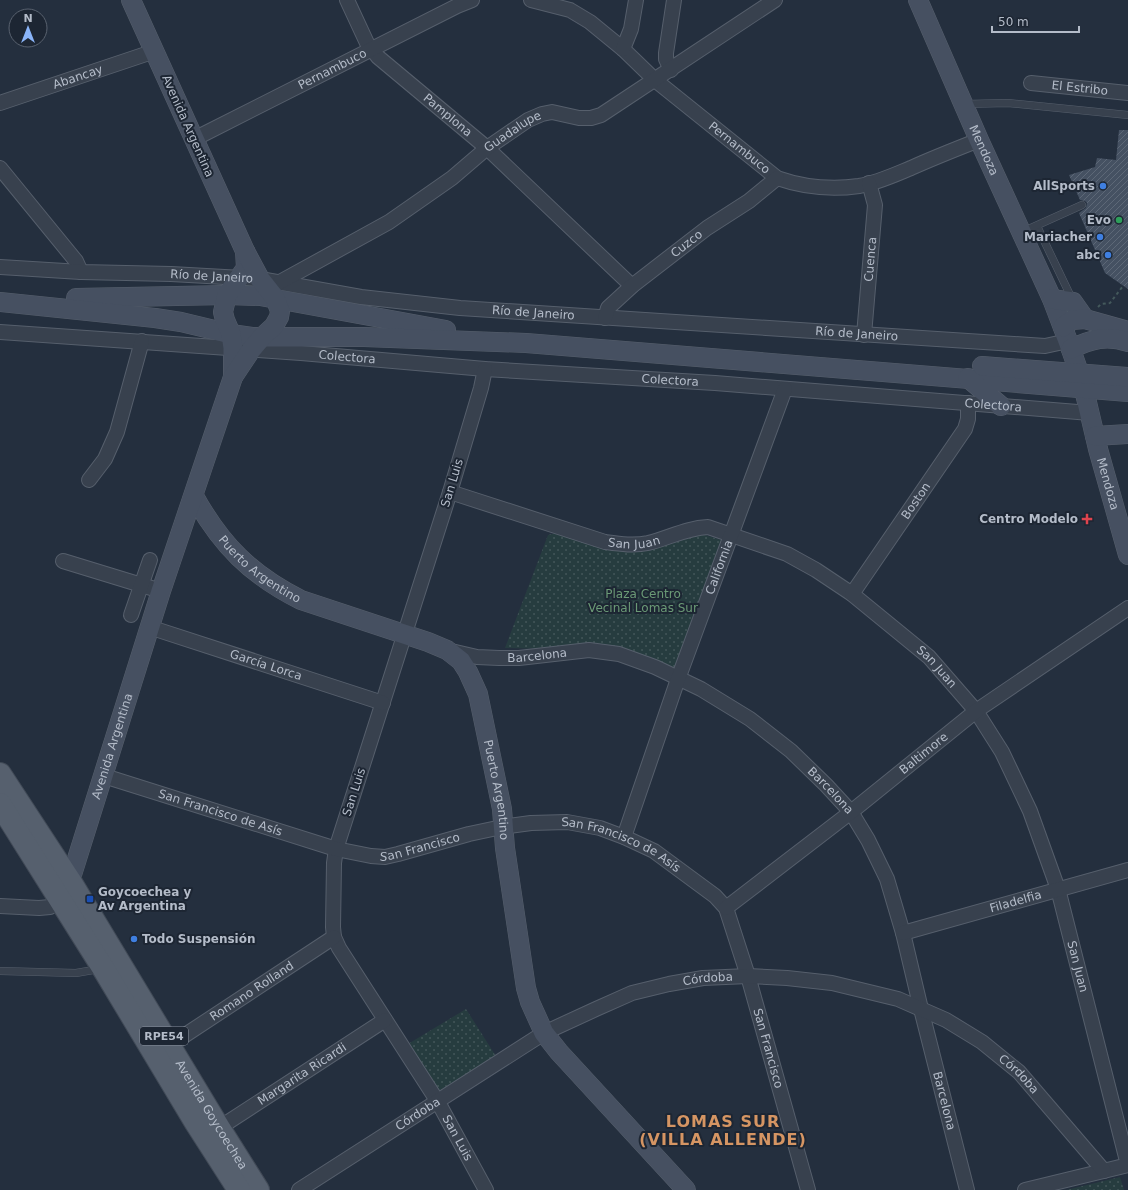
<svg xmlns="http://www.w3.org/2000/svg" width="1128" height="1190" font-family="'DejaVu Sans',sans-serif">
  <defs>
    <pattern id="park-dots" width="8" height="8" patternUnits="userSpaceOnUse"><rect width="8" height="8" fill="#263c3f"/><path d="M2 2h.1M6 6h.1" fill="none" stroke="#435659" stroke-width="1.8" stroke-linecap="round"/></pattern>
    <pattern id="building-hatch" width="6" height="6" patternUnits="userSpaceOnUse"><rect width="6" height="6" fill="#455162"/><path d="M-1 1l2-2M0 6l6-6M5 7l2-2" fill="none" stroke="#5d6877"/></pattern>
  </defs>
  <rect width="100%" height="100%" fill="#242f3e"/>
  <g fill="url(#park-dots)">
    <polygon points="560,532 629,550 698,533 721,540 674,670 623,650 580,644 547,649 505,648 548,535"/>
    <polygon points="466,1009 499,1061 440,1096 408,1044"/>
    <polygon points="1120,1177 1124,1190 1066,1190"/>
  </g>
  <polygon fill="url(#building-hatch)" points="1119,130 1128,130 1128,289 1105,273 1079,213 1086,208 1087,203 1085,201 1080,200 1069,175 1095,167 1097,158 1116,160"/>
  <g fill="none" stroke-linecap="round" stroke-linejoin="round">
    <defs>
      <g id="lane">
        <polyline points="964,104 1008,103 1128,115"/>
        <polyline points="1037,226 1072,299"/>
        <polyline points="1022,232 1082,205"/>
        <polyline points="0,971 76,973 99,969"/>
      </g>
      <g id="street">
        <path id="s1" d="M347,0L367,43L378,57L487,148L632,286"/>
        <path id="s2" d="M531,0L570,10L590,22L623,49L655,80L777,178C803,187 831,190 859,186C877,183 894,175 911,168C933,158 956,149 979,140"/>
        <polyline points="623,49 631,29 636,0"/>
        <polyline points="671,70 666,59 666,53 674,0"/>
        <path id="s3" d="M1031,83L1128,93"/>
        <path id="s4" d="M0,103L155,51"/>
        <path id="s5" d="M194,139L457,6L472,0"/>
        <polyline points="0,168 76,261 81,272"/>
        <path id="s6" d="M0,267L81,272L171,274L260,279L361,297L460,308L1045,346L1068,341"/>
        <path id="s7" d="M280,282L389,222L452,178L487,148L528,120L542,114L552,112L579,118H591L601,115L775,0"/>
        <path id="s8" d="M605,318L608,308L632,286L707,228L749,201L777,178"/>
        <path id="s9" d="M0,332L301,353L485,369L715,383L1090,413"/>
        <path id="s10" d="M864,335L875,205L869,183"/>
        <path id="s11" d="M485,369L481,388L450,492L336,849L334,863L333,927L334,937L339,948L438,1102L486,1190"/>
        <polyline points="89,480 105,459 117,432 142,341"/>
        <path id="s12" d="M450,492L605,542C620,544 634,546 648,543C669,538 686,528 708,527L787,554L816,570L852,594L929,657L976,711L1002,752L1030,811L1058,889L1128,1165L1025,1190"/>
        <polyline points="63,561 161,591"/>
        <path id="s13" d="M852,594L965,429L968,419V403"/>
        <polyline points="131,615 150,560"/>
        <path id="s14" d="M149,627L383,703"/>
        <path id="s15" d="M451,651L477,657L499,658H519L589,650L619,654L655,667L701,689L750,719L791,751L826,785L851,812L868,840L887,879L903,933L921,1009L967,1190"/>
        <path id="s16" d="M104,776L336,849L371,856L385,857L398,854L469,834L502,827L531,823L567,822L600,828L624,837L654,851L715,896L726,908L748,976L808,1190"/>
        <path id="s17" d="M624,837L678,679L785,389"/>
        <polyline points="0,906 39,908 50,907 60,899"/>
        <path id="s18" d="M726,908L851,812L976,711L1128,608"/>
        <path id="s19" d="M903,933L1128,870"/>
        <path id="s20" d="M170,1045L334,937"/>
        <path id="s21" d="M219,1128L385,1020"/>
        <path id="s22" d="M299,1190L544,1033L596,1009L632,993L669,984L703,978L748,976L787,978L832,983L898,999L946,1020L982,1042L1019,1072L1104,1171"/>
      </g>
      <g id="secondary">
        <path id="s23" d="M918,0L979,140L1052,299L1068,341L1082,381L1098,449L1128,555"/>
        <polyline points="76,298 227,295 260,296 446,330"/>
        <polyline points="1052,299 1073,302 1085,319"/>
        <polyline points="0,302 155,318 181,322 231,334 252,337 364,337 526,343 1128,392"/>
        <polyline points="1063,327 1072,320 1085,319 1128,331"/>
        <path d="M1071,349C1091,339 1107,335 1128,342"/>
        <polyline points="982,366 1128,377"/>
        <polyline points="233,377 233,348 231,334 225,320 223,312 227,295 246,268 245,251"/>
        <polyline points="968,378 1001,406"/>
        <polyline points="1095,436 1128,434"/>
        <path id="s24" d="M194,496C221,545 251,575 301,600L428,642L447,650L461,661L468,672L478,694L502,809L505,848L526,988L530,1002L544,1033L559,1052L686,1190"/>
        <path id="s25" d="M64,891L70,881L161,591L233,377L251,350L262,337L274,326L279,317L280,311L275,298L260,279L245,251L131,0"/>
      </g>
      <g id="primary">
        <path id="s26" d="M0,774L70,881L219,1128L258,1190"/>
        <polyline points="0,804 103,968 196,1123 239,1190"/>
      </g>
    </defs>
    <use href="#lane" stroke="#565f6c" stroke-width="8"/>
    <use href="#street" stroke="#565f6c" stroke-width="16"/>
    <use href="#secondary" stroke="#565f6c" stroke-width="20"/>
    <use href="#primary" stroke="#414a57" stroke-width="24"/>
    <polyline stroke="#44595c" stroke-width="2" stroke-dasharray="3 3" stroke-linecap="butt" points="1098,307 1101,304 1110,303 1123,286"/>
    <use href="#lane" stroke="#38414e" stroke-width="7"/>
    <use href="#street" stroke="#38414e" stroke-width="14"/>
    <use href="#secondary" stroke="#465061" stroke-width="19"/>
    <use href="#primary" stroke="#56606e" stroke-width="22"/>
  </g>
  <g fill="#3f7fe0" stroke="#1d2633" stroke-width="1.5">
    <circle cx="1103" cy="186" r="4"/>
    <circle cx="1100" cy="237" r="4"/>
    <circle cx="1108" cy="255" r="4"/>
    <circle cx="134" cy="939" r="4"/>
  </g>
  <circle fill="#2e9e5b" stroke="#1d2633" stroke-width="1.5" cx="1119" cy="220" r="4"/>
  <path fill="#e0444e" stroke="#1d2633" stroke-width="1.5" d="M1085 513h4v4h4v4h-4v4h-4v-4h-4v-4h4z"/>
  <rect fill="#1a4fb4" stroke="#1d2633" stroke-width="1.5" x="86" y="895" width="8" height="8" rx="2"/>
  <g text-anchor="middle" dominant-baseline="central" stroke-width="4" stroke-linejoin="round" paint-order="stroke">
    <rect fill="#1d2633" stroke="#878f9c" stroke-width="1" x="140" y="1027" width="48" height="18" rx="3"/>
    <g font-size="11" font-weight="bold" fill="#b4bcc9">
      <text x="164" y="1036">RPE54</text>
    </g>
    <g font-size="12" fill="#b4bcc9" stroke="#1d2633">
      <text stroke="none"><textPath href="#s5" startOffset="155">Pernambuco</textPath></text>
      <text stroke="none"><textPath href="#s4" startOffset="82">Abancay</textPath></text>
      <text stroke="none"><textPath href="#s3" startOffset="49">El Estribo</textPath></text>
      <text stroke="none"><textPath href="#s1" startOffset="156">Pamplona</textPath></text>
      <text transform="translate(188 126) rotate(66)">Avenida Argentina</text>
      <text stroke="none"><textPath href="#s7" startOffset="278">Guadalupe</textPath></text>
      <text stroke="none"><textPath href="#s2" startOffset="259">Pernambuco</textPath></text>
      <text stroke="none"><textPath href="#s23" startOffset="164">Mendoza</textPath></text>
      <text stroke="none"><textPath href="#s8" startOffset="112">Cuzco</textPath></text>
      <text stroke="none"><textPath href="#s10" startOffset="76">Cuenca</textPath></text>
      <text stroke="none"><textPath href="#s6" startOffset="212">Río de Janeiro</textPath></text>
      <text stroke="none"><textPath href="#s6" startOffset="536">Río de Janeiro</textPath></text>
      <text stroke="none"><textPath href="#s6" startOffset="860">Río de Janeiro</textPath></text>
      <text stroke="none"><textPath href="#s9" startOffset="348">Colectora</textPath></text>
      <text stroke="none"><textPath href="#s9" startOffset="672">Colectora</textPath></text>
      <text stroke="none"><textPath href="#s9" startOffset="996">Colectora</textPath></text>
      <text transform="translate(452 483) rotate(-73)">San Luis</text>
      <text stroke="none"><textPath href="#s23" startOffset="521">Mendoza</textPath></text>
      <text stroke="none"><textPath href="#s13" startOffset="113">Boston</textPath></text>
      <text stroke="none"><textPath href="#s12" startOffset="192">San Juan</textPath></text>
      <text stroke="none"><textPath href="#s24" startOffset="100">Puerto Argentino</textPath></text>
      <text stroke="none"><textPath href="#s17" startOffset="286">California</textPath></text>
      <text stroke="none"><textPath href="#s15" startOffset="87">Barcelona</textPath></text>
      <text stroke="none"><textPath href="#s14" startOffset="123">García Lorca</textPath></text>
      <text stroke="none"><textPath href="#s12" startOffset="540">San Juan</textPath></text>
      <text stroke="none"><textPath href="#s25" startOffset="153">Avenida Argentina</textPath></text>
      <text stroke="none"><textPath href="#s18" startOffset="251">Baltimore</textPath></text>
      <text stroke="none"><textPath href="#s24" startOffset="459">Puerto Argentino</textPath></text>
      <text stroke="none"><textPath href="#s15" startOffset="424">Barcelona</textPath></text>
      <text transform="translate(354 792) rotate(-72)">San Luis</text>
      <text stroke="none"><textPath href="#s16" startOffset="122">San Francisco de Asís</textPath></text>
      <text stroke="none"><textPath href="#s16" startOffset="329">San Francisco</textPath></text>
      <text stroke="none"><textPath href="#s16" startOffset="538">San Francisco de Asís</textPath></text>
      <text stroke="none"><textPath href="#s19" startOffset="117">Filadelfia</textPath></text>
      <text stroke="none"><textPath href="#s12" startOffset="876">San Juan</textPath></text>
      <text stroke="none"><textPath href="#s22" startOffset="465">Córdoba</textPath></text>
      <text stroke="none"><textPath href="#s20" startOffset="98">Romano Rolland</textPath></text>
      <text stroke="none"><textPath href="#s16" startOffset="810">San Francisco</textPath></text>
      <text stroke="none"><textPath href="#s21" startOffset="99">Margarita Ricardi</textPath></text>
      <text stroke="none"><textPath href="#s22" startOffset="801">Córdoba</textPath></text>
      <text stroke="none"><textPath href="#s15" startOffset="759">Barcelona</textPath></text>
      <text stroke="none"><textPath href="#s26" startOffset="401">Avenida Goycoechea</textPath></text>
      <text stroke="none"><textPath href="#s22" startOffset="141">Córdoba</textPath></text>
      <text stroke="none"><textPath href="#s11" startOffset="827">San Luis</textPath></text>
    </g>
    <g font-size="12" font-weight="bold" fill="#b4bcc9" stroke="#1d2633" text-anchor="end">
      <text x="1095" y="186">AllSports</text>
      <text x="1111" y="220">Evo</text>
      <text x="1092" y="237">Mariacher</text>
      <text x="1100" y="255">abc</text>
      <text x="1078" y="519">Centro Modelo</text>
      <text x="98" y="892" text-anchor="start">Goycoechea y<tspan x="98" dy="14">Av Argentina</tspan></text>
      <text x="142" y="939" text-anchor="start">Todo Suspensión</text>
    </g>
    <g font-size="12" fill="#6b9a76" stroke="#1d2633">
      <text x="643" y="594">Plaza Centro<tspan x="643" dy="14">Vecinal Lomas Sur</tspan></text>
    </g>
    <g font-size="16" font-weight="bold" letter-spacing="1" fill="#d59563" stroke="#1d2633">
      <text x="723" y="1121">LOMAS SUR<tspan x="723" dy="18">(VILLA ALLENDE)</tspan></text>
    </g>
  </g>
  <g transform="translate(28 28)"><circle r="19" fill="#1d2633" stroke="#59626f"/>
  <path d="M0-3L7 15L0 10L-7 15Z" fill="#8ab4f8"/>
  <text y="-6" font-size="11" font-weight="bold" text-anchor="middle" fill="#b4bcc9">N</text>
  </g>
  <path d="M992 26v6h87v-6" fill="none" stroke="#b4bcc9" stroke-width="2"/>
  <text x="998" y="26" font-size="12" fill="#b4bcc9" stroke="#1d2633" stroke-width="3" paint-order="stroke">50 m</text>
</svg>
